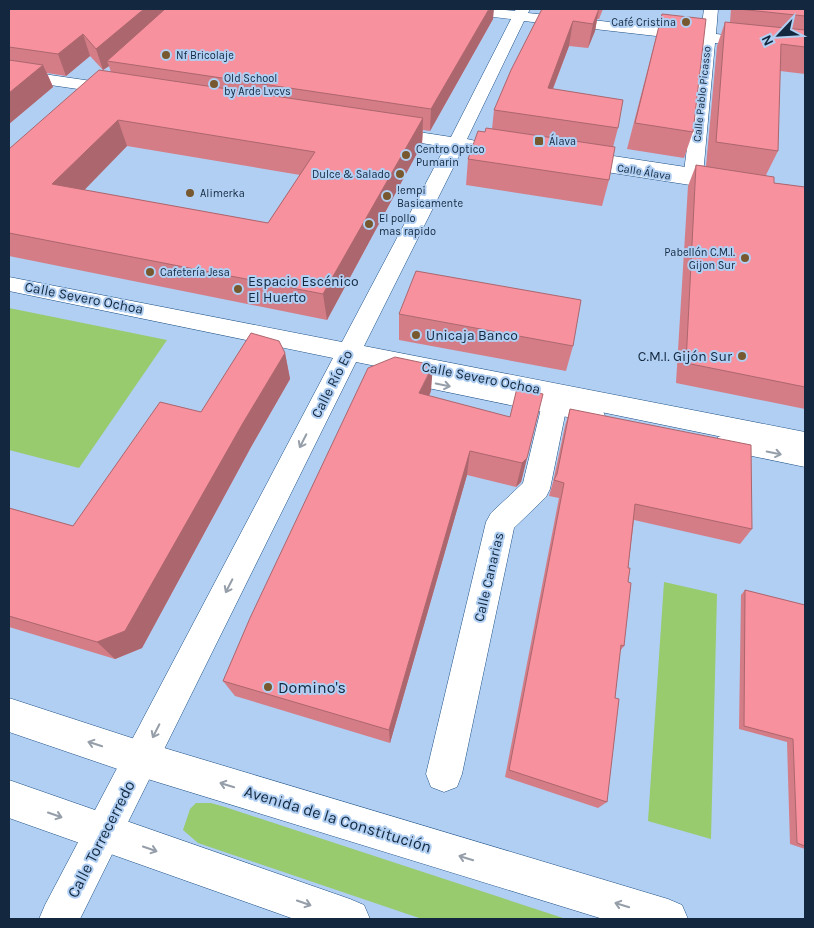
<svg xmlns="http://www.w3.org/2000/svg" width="814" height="928" font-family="Karla,sans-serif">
  <rect width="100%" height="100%" fill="#b0cff3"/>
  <g fill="#97cb6d">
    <polygon points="9,308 167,340 79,468 9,450"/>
    <polygon points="664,582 717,594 711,839 648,821"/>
    <polygon points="196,803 211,803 225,807 566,919 422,919 198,843 183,830 190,809"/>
  </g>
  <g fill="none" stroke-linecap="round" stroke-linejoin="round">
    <defs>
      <g id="service">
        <polygon points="587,152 712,171 719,175 712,179 582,159 580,156"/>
        <polygon points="405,370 596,409 603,411 605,416 603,421 596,423 399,382 396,377 399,372"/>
        <polygon points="725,435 805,451 805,467 718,449 715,443 718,437"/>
      </g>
      <g id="minor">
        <polygon points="453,9 495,9 515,11 516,9 530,9 528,13 701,32 704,9 718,9 716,34 805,44 805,54 715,43 703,175 736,181 739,185 736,189 729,191 574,167 567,165 565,161 567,157 574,155 684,172 700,41 524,21 467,139 480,142 483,146 480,150 474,151 462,150 364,346 805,432 805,454 567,405 550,489 546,497 514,528 462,774 457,787 444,792 431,787 426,774 486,522 491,513 523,483 543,400 356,362 80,919 39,919 45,905 333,358 9,291 9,277 342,342 445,147 386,137 380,136 377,132 380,128 386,127 451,137 511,19 460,13 455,12"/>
        <polygon points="9,69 119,85 125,86 127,90 125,94 119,95 9,79"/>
      </g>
      <g id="primary">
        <polygon points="9,698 141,741 668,899 682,905 688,919 603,919 141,777 9,732"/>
        <polygon points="9,780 350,899 364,905 370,919 294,919 9,818"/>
      </g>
    </defs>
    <use href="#service" stroke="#1d4f83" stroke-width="1"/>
    <use href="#minor" stroke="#1d4f83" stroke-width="1"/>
    <use href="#primary" stroke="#1d4f83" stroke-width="1"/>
    <use href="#service" fill="#fff" fill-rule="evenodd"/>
    <use href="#minor" fill="#fff" fill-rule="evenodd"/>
    <use href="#primary" fill="#fff" fill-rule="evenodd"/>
  </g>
  <g fill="#d47d87" fill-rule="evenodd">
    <path d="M9,9L493,19L430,131L423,130L422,144L327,320L9,256V149L111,72L109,66L103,70L90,56L66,76L47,73L53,87L9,124ZM127,146L300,175L268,223L84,190Z"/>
    <polygon points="542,9 603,9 599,19 597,19 595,31 588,48 569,46 553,89 618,128 613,147 609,180 602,206 466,185 468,159 485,132 492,129 494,110"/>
    <polygon points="731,9 805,9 805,74 780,71 778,151 766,175 774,183 805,187 805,409 676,383 688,186 696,165 706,166 717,46 725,22 730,22"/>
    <polygon points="662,14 693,132 684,158 627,149"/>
    <polygon points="399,314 573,346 566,371 399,340"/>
    <polygon points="285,353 290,379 251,447 142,648 115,659 9,627 9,508 73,526"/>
    <polygon points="431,391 429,396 527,458 521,482 516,487 467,475 390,743 235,696 223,681"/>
    <polygon points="570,409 752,529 740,544 634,520 628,568 628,582 624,646 620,651 615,698 607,802 598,808 505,777 559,498 549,496 553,482 565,426"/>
    <polygon points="745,590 805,605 805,849 790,844 787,742 739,729 741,595"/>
  </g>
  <g fill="#ac666e">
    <polygon points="144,9 174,9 107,61 109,66 103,70 96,49"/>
    <polygon points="489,9 494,9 493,19 430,131 431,109"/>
    <polygon points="599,9 595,31 588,48 593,24"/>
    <polygon points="573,21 569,46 543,114 548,88"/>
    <polygon points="83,34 90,56 66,76 58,54"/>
    <polygon points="43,65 53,87 9,124 9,93"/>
    <polygon points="423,118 422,144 327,320 323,294"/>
    <polygon points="118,120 127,146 64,211 52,184"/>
    <polygon points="285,353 290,379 251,447 142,648 115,659 97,642 243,423"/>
    <polygon points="433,365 431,391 419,418 419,393"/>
    <polygon points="470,451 467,475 390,743 389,730"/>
    <polygon points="527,458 521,482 516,487 522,463"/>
  </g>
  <g fill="#f6919d" stroke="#ac666e" fill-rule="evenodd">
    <polygon points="9,9 144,9 96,49 83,34 58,54 9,47"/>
    <polygon points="165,9 489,9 431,109 107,61"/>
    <polygon points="542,9 599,9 593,24 573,21 548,88 623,100 618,128 494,110 511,70"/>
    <polygon points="738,9 805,9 805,16"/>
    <polygon points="662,14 706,19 693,132 635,123"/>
    <polygon points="725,22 805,30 805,47 781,44 778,151 716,142"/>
    <polygon points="9,60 43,65 9,93"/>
    <path d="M99,70L423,118L323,294L9,233V149ZM118,120L315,152L268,223L52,184Z"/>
    <polygon points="486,128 615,147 609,180 468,159 478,131 485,132"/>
    <polygon points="696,165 774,177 774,183 805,187 805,387 686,363"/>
    <polygon points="416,271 581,300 573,346 399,314"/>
    <polygon points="251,333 279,341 285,353 243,423 125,631 97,642 9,616 9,508 73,526 160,402 201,412"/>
    <polygon points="395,357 433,365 419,393 510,417 517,388 543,394 527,458 522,463 470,451 389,730 223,681 250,618 368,368"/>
    <polygon points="570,409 751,445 752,529 635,504 628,568 630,568 628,582 631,583 624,646 621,645 615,698 619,699 607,802 509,770 564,483 554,480 557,474"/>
    <polygon points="745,590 805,605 805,846 797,843 793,739 744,726"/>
  </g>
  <defs><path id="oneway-shaft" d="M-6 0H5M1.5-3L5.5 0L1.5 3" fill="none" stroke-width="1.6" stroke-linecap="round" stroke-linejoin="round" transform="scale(1.25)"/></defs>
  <g stroke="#959ea9">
    <use href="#oneway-shaft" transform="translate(443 385) rotate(12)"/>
    <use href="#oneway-shaft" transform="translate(303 441) rotate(117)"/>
    <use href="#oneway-shaft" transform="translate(774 453) rotate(12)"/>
    <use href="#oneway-shaft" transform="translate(229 586) rotate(117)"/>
    <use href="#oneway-shaft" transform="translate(156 731) rotate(117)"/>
    <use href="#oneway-shaft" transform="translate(95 744) rotate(-162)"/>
    <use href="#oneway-shaft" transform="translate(227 785) rotate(-163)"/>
    <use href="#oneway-shaft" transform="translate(55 815) rotate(19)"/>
    <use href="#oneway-shaft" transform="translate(150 849) rotate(19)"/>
    <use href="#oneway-shaft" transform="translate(466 858) rotate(-163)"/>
    <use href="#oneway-shaft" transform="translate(304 903) rotate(19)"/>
    <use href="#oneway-shaft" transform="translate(622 905) rotate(-163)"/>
  </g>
  <g fill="#78582e" stroke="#b0cff3" stroke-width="2">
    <circle cx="686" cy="22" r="5"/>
    <circle cx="166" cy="55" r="5"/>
    <circle cx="214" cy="84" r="5"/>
    <rect x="534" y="136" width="10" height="10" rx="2.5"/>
    <circle cx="406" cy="155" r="5"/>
    <circle cx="400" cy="174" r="5"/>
    <circle cx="190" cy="193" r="5"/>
    <circle cx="387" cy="196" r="5"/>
    <circle cx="369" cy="224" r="5"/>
    <circle cx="745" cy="258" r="5"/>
    <circle cx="150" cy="272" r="5"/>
    <circle cx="238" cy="289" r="5"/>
    <circle cx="416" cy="335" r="5"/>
    <circle cx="742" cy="356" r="5"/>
    <circle cx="268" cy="687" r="5"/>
  </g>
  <g text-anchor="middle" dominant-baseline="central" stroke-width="4" stroke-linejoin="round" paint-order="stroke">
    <g font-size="11" fill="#13283f" stroke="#b0cff3" text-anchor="start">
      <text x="676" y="22" text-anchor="end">Café Cristina</text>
      <text x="176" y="55">Nf Bricolaje</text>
      <text x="224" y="78">Old School<tspan x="224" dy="13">by Arde Lvcvs</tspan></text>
      <text x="549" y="141">Álava</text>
      <text x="416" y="149">Centro Optico<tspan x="416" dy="13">Pumarin</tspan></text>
      <text x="390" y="174" text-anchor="end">Dulce &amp; Salado</text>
      <text x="397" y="190">!emp¡<tspan x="397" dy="13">Basicamente</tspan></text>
      <text x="200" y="193">Alimerka</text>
      <text x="379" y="218">El pollo<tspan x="379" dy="13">mas rapido</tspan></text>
      <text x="735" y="252" text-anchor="end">Pabellón C.M.I.<tspan x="735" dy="13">Gijon Sur</tspan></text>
      <text x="160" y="272">Cafetería Jesa</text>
    </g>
    <g font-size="11" fill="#13283f" stroke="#b0cff3">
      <text transform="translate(702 94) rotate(-84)">Calle Pablo Picasso</text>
      <text transform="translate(644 172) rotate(9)">Calle Álava</text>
    </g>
    <g font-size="14" fill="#13283f" stroke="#b0cff3" text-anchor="start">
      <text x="248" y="281">Espacio Escénico<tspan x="248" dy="16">El Huerto</tspan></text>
      <text x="426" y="335">Unicaja Banco</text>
      <text x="732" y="356" text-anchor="end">C.M.I. Gijón Sur</text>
    </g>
    <g font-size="14" fill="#13283f" stroke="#b0cff3">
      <text transform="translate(84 298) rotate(11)">Calle Severo Ochoa</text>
      <text transform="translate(481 378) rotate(11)">Calle Severo Ochoa</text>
      <text transform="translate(332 384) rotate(-63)">Calle Río Eo</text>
      <text transform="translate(489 577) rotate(-77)">Calle Canarias</text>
    </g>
    <g font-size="16" fill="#13283f" stroke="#b0cff3" text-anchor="start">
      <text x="278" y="687">Domino's</text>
    </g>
    <g font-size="16" fill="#13283f" stroke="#b0cff3">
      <text transform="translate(338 819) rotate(17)">Avenida de la Constitución</text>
      <text transform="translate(101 839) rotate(-63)">Calle Torrecerredo</text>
    </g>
  </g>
  <rect width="814" height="928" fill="none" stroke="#13283f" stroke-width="20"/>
  <g transform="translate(779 35) rotate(245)" stroke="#b0cff3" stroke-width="4" paint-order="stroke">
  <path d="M0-4L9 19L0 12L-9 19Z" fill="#13283f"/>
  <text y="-8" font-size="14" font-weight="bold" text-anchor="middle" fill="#13283f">N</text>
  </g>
</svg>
